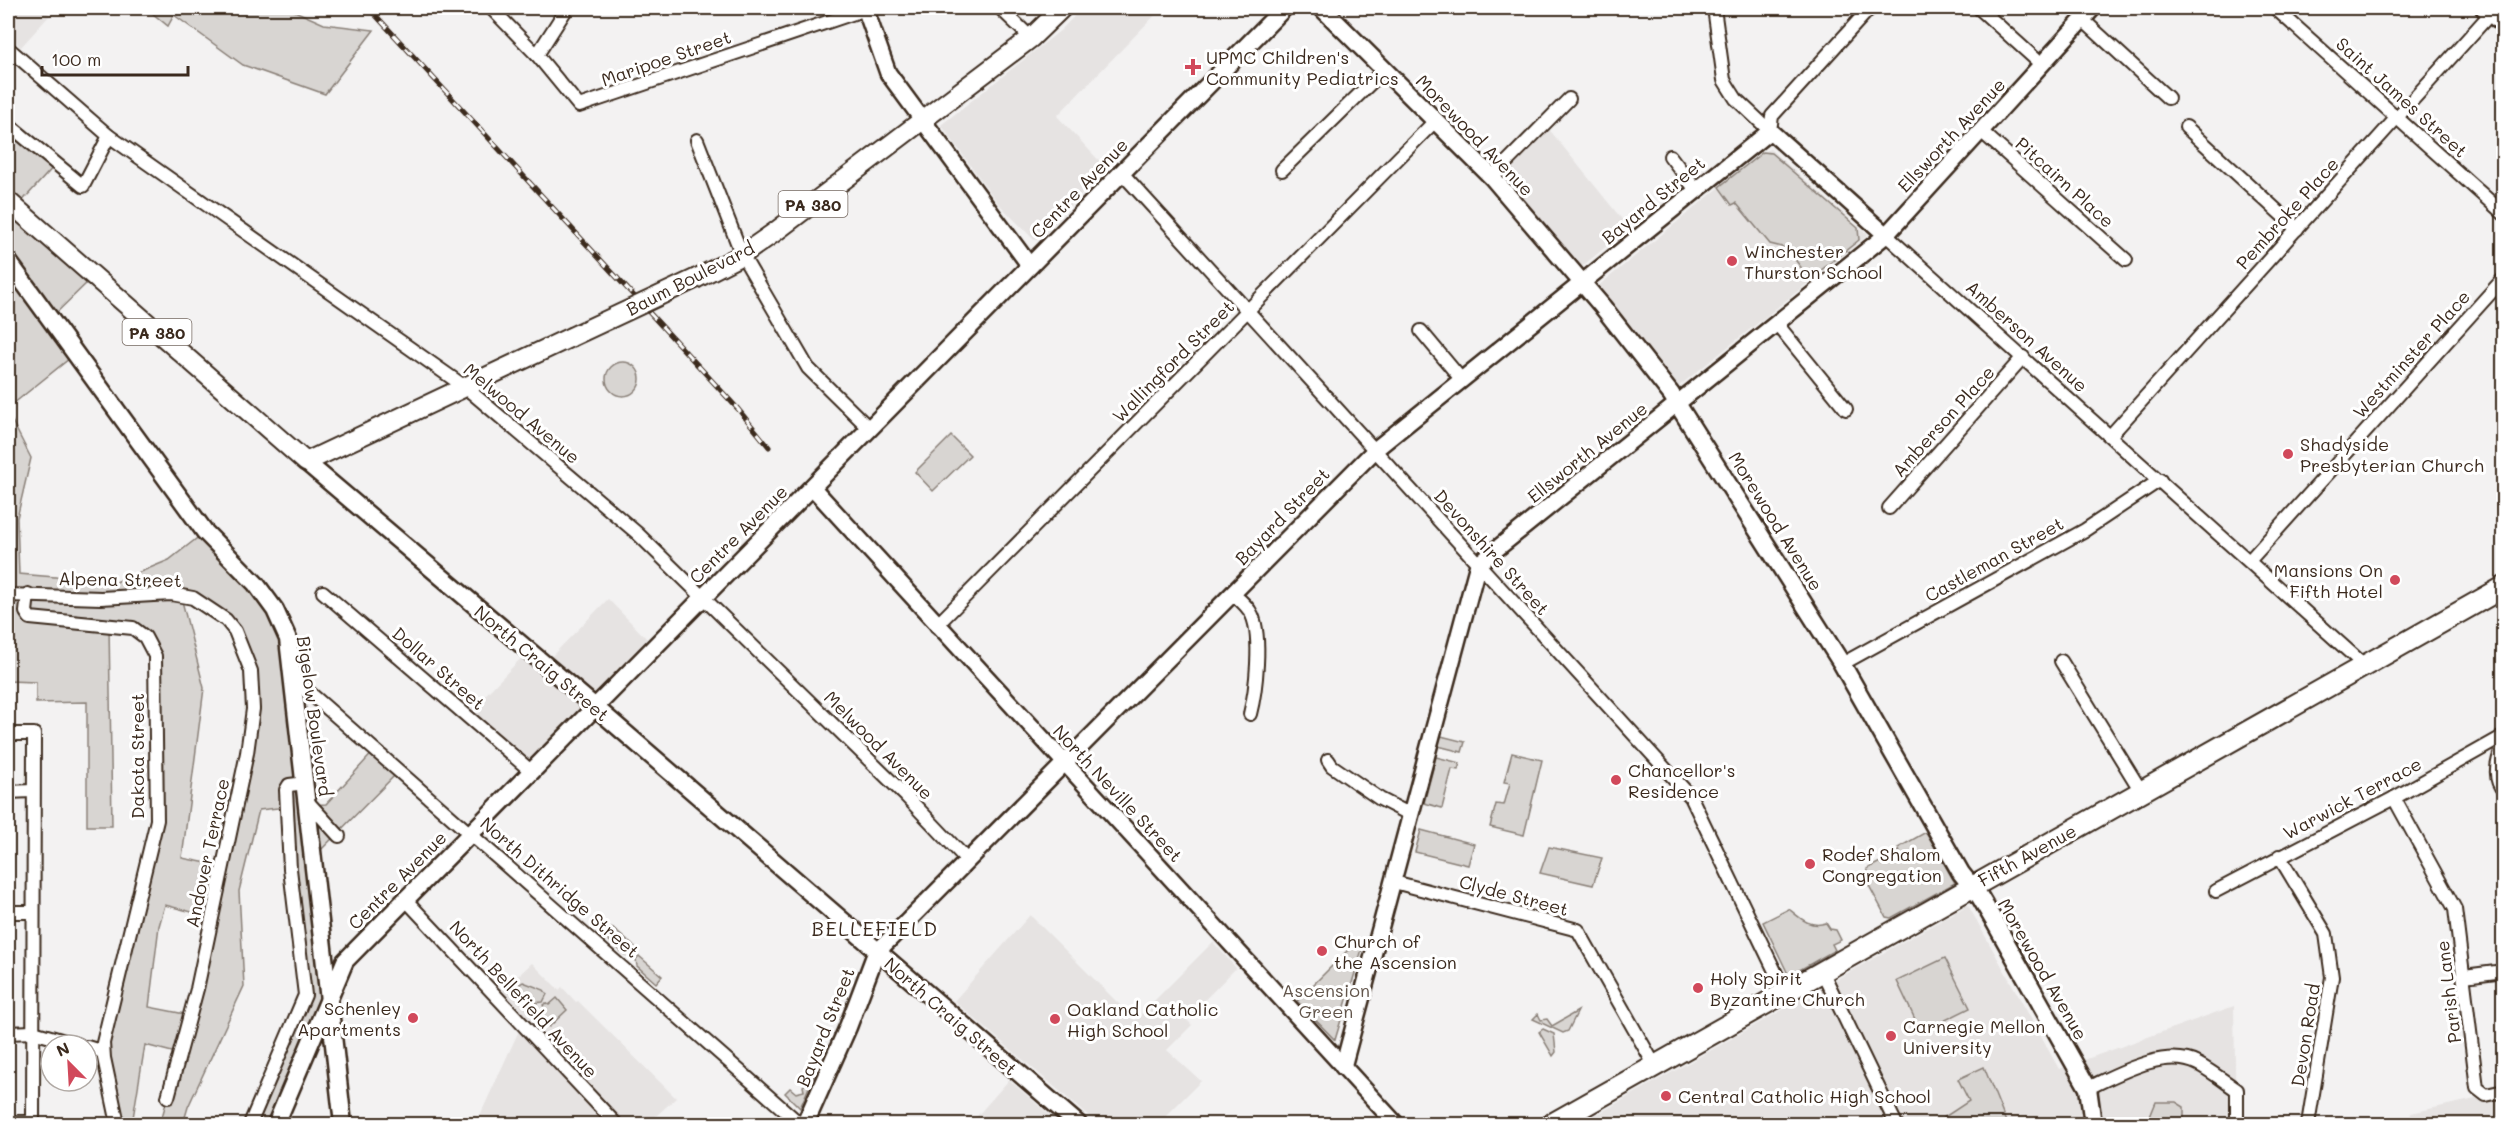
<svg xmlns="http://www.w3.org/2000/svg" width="2511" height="1132" font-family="Mali,sans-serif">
  <rect width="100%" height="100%" fill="#f3f2f2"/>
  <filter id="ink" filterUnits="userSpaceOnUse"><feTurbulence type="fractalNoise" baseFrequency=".0167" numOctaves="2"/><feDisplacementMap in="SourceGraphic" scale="12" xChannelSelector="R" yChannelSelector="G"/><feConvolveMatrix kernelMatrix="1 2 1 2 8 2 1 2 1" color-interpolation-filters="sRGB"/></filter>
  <g filter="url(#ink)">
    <g fill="#e6e3e2">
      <polygon points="8,8 41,8 50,15 21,47 8,36"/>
      <polygon points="1082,8 1162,8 1057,116 1106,168 1039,239 1034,240 997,202 941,125 1061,30"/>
      <polygon points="1548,128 1629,228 1580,268 1503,175"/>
      <polygon points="1770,149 1868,235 1678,387 1597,287 1763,152"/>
      <polygon points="608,599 647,639 598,689 595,707 532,772 466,715 528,651 544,664"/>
      <polygon points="1968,905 2059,1069 2234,1006 2236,1124 1580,1124"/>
      <polygon points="1030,915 1135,1020 1213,942 1236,968 1186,1019 1192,1025 1167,1050 1201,1081 1158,1124 1098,1124 954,1001"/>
      <polygon points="532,963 559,990 562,987 576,1002 578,1001 676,1098 647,1124 476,1124 522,1024 496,996"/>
      <polygon points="1009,1080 1060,1124 970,1124"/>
      <polygon points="2503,1093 2503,1124 2409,1124 2411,1113"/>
    </g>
    <g fill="#d8d5d2" stroke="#8a8078" stroke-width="1.5" fill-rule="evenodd">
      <polygon points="146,8 288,8 324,24 374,30 325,94 243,65 174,15 168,26"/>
      <polygon points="8,124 56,164 16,208 94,276 50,319 75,354 8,408"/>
      <polygon points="1763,152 1771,153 1858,228 1859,240 1810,279 1786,248 1770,244 1736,203 1732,205 1719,187"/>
      <circle cx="623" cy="379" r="17"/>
      <path d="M8,413L31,458L17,518L19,574L116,582L169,560L205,532L275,610L311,805L326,804L375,750L399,771L314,857L329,999L276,1124H250L303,1004L287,807L259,810L239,891L244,986L188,1107L183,1124H160L180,1054L145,1045L132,1124H118L103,1052L157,820L155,656L145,637L109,625L112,826H87V702L36,703V682L8,681ZM181,597L235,631L253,689L222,866L182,858L204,688ZM165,905L211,917L190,1015L149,1007L159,926Z"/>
      <polygon points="951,436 970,455 933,491 915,472"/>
      <polygon points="1441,736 1465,742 1462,752 1438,746"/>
      <polygon points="1512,753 1542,760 1524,835 1490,827 1496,804 1504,805 1510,783 1504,782"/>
      <polygon points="1436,757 1460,763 1458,770 1452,769 1442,808 1424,803"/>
      <polygon points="1421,830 1474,844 1468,865 1415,852"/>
      <polygon points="1926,832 1955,883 1891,918 1886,917 1866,880 1871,877 1867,869 1880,862 1882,865 1890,861 1889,857 1900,851 1898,848"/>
      <polygon points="1549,847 1602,858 1593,885 1540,873"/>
      <path d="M1789,909C1801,919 1810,928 1826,923L1830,929L1836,930L1841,940L1832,944L1835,950L1789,976L1763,922Z"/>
      <polygon points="601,923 611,930 612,928 636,948 631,954 625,955 596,929"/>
      <polygon points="1357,941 1363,946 1335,1040 1297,1001"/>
      <polygon points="639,956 662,976 656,983 637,966 636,959"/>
      <polygon points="1945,958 1970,1008 1921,1032 1897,981"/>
      <polygon points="523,982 544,990 547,994 543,1002 533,1003 536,1015 516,993 517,986"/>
      <polygon points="557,998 567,1010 549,1027 538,1015 545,1009 543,1005 546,1003 549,1005"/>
      <polygon points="1578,1011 1568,1031 1563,1033 1533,1019 1538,1014 1541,1020 1547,1019 1552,1026"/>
      <polygon points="1543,1029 1554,1034 1556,1052 1553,1056 1539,1032"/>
      <polygon points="1984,1067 2006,1122 2000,1124 1934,1124 1969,1101 1958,1079"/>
      <polygon points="816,1068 816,1071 800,1108 785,1093 790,1088 796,1093 804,1091 803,1086 812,1079 810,1074"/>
      <polygon points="2156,1102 2176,1102 2184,1107 2184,1124 2147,1124"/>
    </g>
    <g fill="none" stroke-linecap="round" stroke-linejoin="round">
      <defs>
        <g id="minor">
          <polyline points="491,8 537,55 579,106 866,9"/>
          <polyline points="1000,8 1031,38"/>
          <polyline points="1714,8 1724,80 1736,99 1770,131"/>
          <polyline points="1979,8 2042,65"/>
          <polyline points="2275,8 2504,214"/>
          <polyline points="2082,19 2168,98"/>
          <polyline points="8,48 109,136 465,387 637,533 906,796 967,860"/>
          <polyline points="537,55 567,8"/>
          <polyline points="8,124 83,186 109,136"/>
          <polyline points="2186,127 2297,229"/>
          <polyline points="1770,131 1772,116 1870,8"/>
          <polyline points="1981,131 2126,260"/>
          <polyline points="697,140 742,255 808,368 870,429"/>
          <polyline points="1670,156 1696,190"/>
          <polyline points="1282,170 1384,70"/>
          <polyline points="1121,172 1691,797 1785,992"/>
          <polyline points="1492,177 1569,99"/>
          <polyline points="1886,235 2364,665"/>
          <polyline points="1777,324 1846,409"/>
          <polyline points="1421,331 1461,379"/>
          <polyline points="2110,436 2491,13"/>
          <polyline points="1889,508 2023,357"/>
          <polyline points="2249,561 2504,278"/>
          <polyline points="323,592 532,772"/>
          <polyline points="28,594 26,612 30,618 133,628 145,637 155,656 157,820 103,1043 104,1058 118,1124"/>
          <path d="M1233,594C1240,600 1248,606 1252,615C1262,637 1256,691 1250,714"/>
          <polyline points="8,595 101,598 171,594 193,598 226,620 235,631 251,671 253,709 247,753 197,989 168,1097"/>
          <polyline points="936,626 1435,121"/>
          <polyline points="2061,661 2141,791"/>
          <polyline points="1842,664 2085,530 2160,480"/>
          <polyline points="294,679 800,1124"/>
          <polyline points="8,734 34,734 33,1124"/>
          <path d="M2504,745C2497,760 2492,778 2504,791"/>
          <polyline points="1328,760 1332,766 1380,799 1411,815"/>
          <polyline points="8,792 32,791"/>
          <polyline points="2394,798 2455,909 2477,1088 2486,1095 2504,1091"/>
          <polyline points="307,801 339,836"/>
          <polyline points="2279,856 2326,934 2332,977 2308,1124"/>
          <polyline points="1394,882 1578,930 1655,1066"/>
          <polyline points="2216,891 2394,798 2504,736"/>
          <polyline points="405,899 616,1124"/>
          <polyline points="8,912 32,912"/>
          <polyline points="1822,971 1896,1124"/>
          <polyline points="2464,976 2504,971"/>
          <polyline points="8,1033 33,1032 79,1045"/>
          <polyline points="87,1047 103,1052"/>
          <path d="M2088,1088C2118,1074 2165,1047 2198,1064C2211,1071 2224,1081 2237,1090V1124"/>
          <polyline points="8,1122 33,1122"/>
          <polyline points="250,1124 305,995 290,869 286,790 289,785 306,783"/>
        </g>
        <g id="tertiary">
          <polyline points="865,8 888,73 1030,266"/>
          <polyline points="812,487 1396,1124"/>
          <polyline points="876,953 1376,449 1770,131 1886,235"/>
          <polyline points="1343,1067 1478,564 1886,235 2093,8"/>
        </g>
        <g id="secondary">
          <polyline points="1322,8 1492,177 1602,306 1671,394 1842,664 1961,873 1980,897 1994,921 2088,1088 2093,1124"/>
          <polyline points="2484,8 2504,25"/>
          <polyline points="8,261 205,532 256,584 275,610 288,639 343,1124"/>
          <polyline points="306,462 595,707 1078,1124"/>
          <polyline points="276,1124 345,961 1284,8"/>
          <polyline points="805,1124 848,1027 876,953"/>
        </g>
        <g id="primary">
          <polyline points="8,201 306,462 571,337"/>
          <polyline points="697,278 742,255 775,232 1031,38 1062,8"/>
        </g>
        <polyline id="trunk" points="1552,1124 2504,587"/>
      </defs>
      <use href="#minor" stroke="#3b2a1e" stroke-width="16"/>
      <use href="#tertiary" stroke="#3b2a1e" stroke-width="20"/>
      <use href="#secondary" stroke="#3b2a1e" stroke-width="21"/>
      <use href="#primary" stroke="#3b2a1e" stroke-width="22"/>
      <use href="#trunk" stroke="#3b2a1e" stroke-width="24"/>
      <use href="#minor" stroke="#fff" stroke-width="12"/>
      <use href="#tertiary" stroke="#fff" stroke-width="15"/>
      <use href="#secondary" stroke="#fff" stroke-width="16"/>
      <use href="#primary" stroke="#fff" stroke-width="18"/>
      <use href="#trunk" stroke="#fff" stroke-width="20"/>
      <defs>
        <polyline id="rail" points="369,8 738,409 769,447"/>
      </defs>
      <use href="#rail" stroke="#3b2a1e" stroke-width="5"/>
      <use href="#rail" stroke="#fff" stroke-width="3" stroke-dasharray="9" stroke-linecap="butt"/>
      <defs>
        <polyline id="primary-bridge" points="571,337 697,278"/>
      </defs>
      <use href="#primary-bridge" stroke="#3b2a1e" stroke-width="22" stroke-linecap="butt"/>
      <use href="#primary-bridge" stroke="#fff" stroke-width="18"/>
    </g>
  </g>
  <g fill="#d1495b" stroke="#fff" stroke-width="2">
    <path d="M1190 58h6v6h6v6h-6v6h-6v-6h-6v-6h6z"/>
    <circle cx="1732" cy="261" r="6"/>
    <circle cx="2288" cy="454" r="6"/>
    <circle cx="2395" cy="580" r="6"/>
    <circle cx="1616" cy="780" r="6"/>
    <circle cx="1810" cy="864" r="6"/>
    <circle cx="1322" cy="951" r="6"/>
    <circle cx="1698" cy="988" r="6"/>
    <circle cx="413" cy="1018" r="6"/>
    <circle cx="1055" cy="1019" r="6"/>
    <circle cx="1891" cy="1036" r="6"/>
    <circle cx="1666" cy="1096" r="6"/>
  </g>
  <g text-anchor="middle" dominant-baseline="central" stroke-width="6" stroke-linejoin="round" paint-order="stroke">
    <g fill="#fff" stroke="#766a62" stroke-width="1.5">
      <rect x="778.5" y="191" width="69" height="26" rx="4.5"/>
      <rect x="122.5" y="319" width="69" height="26" rx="4.5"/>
    </g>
    <g font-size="16" font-weight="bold" fill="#3b2a1e">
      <text x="813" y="204">PA 380</text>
      <text x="157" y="332">PA 380</text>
    </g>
    <g font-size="18" fill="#3b2a1e" stroke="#fff" text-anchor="start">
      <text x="1206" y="57">UPMC Children's<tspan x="1206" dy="21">Community Pediatrics</tspan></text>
      <text x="1744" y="251">Winchester<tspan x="1744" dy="21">Thurston School</tspan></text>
      <text x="2300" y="444">Shadyside<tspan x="2300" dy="21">Presbyterian Church</tspan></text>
      <text x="2383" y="570" text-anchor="end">Mansions On<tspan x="2383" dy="21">Fifth Hotel</tspan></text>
      <text x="1628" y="770">Chancellor's<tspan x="1628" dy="21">Residence</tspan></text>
      <text x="1822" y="854">Rodef Shalom<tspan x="1822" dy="21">Congregation</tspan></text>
      <text x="1334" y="941">Church of<tspan x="1334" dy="21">the Ascension</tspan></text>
      <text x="1710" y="978">Holy Spirit<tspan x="1710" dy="21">Byzantine Church</tspan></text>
      <text x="401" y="1008" text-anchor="end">Schenley<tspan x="401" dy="21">Apartments</tspan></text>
      <text x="1067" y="1009">Oakland Catholic<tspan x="1067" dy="21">High School</tspan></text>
      <text x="1903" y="1026">Carnegie Mellon<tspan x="1903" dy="21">University</tspan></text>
      <text x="1678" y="1096">Central Catholic High School</text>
    </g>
    <g font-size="18" fill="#3b2a1e" stroke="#fff">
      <text transform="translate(666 58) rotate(-19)">Maripoe Street</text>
      <text transform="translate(2402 97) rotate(42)">Saint James Street</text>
      <text transform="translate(1475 135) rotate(46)">Morewood Avenue</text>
      <text transform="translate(1951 135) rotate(-47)">Ellsworth Avenue</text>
      <text transform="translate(2065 182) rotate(42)">Pitcairn Place</text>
      <text transform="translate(1079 188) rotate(-46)">Centre Avenue</text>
      <text transform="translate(1653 200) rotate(-39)">Bayard Street</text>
      <text transform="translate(2287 213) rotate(-48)">Pembroke Place</text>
      <text transform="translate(690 278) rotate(-27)">Baum Boulevard</text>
      <text transform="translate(2027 336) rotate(42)">Amberson Avenue</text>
      <text transform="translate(2411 354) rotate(-48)">Westminster Place</text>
      <text transform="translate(1173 361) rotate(-45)">Wallingford Street</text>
      <text transform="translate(522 413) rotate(40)">Melwood Avenue</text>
      <text transform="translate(1943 421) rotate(-48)">Amberson Place</text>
      <text transform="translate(1587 452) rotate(-39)">Ellsworth Avenue</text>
      <text transform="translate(1282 516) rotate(-46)">Bayard Street</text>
      <text transform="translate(1776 521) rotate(58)">Morewood Avenue</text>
      <text transform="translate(738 534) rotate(-45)">Centre Avenue</text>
      <text transform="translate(1492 552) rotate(48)">Devonshire Street</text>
      <text transform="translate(1994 559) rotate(-29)">Castleman Street</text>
      <text transform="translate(120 579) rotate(1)">Alpena Street</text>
      <text transform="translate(542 663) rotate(40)">North Craig Street</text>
      <text transform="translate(439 668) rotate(41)">Dollar Street</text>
      <text transform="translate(315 716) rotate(82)">Bigelow Boulevard</text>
      <text transform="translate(879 745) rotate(45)">Melwood Avenue</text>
      <text transform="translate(137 756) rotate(-90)">Dakota Street</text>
      <text transform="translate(1118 793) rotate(47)">North Neville Street</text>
      <text transform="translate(2352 798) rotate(-28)">Warwick Terrace</text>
      <text transform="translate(207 853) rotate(-78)">Andover Terrace</text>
      <text transform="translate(2027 855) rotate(-29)">Fifth Avenue</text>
      <text transform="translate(397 880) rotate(-45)">Centre Avenue</text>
      <text transform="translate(560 887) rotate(41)">North Dithridge Street</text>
      <text transform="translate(1514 895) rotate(15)">Clyde Street</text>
      <text transform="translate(2043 969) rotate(60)">Morewood Avenue</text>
      <text transform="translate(2448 992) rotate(-97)">Parish Lane</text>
      <text transform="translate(524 999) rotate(47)">North Bellefield Avenue</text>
      <text transform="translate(951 1016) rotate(41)">North Craig Street</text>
      <text transform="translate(825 1027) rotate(-68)">Bayard Street</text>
      <text transform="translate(2305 1035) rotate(-81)">Devon Road</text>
    </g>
    <g font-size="18" fill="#62554b" stroke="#fff">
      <text x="1326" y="990">Ascension<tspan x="1326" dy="21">Green</tspan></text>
    </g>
    <g font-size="20" letter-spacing="1.5" fill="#3b2a1e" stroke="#fff">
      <text x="875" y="928">BELLEFIELD</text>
    </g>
  </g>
  <rect width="2511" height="1132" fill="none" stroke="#fff" stroke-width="30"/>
  <rect x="15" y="15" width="2481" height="1102" fill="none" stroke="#3b2a1e" stroke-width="2" filter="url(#ink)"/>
  <g transform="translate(69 1063) rotate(336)"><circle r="28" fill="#ffffff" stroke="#b1aaa5" stroke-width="1.5"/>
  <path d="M0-4.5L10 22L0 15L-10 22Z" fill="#d1495b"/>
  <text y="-9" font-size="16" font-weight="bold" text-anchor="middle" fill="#3b2a1e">N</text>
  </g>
  <path d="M42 66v9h146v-9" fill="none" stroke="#3b2a1e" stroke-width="3"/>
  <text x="51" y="66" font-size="18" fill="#3b2a1e" stroke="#ffffff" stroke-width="4.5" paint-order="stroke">100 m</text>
</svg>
